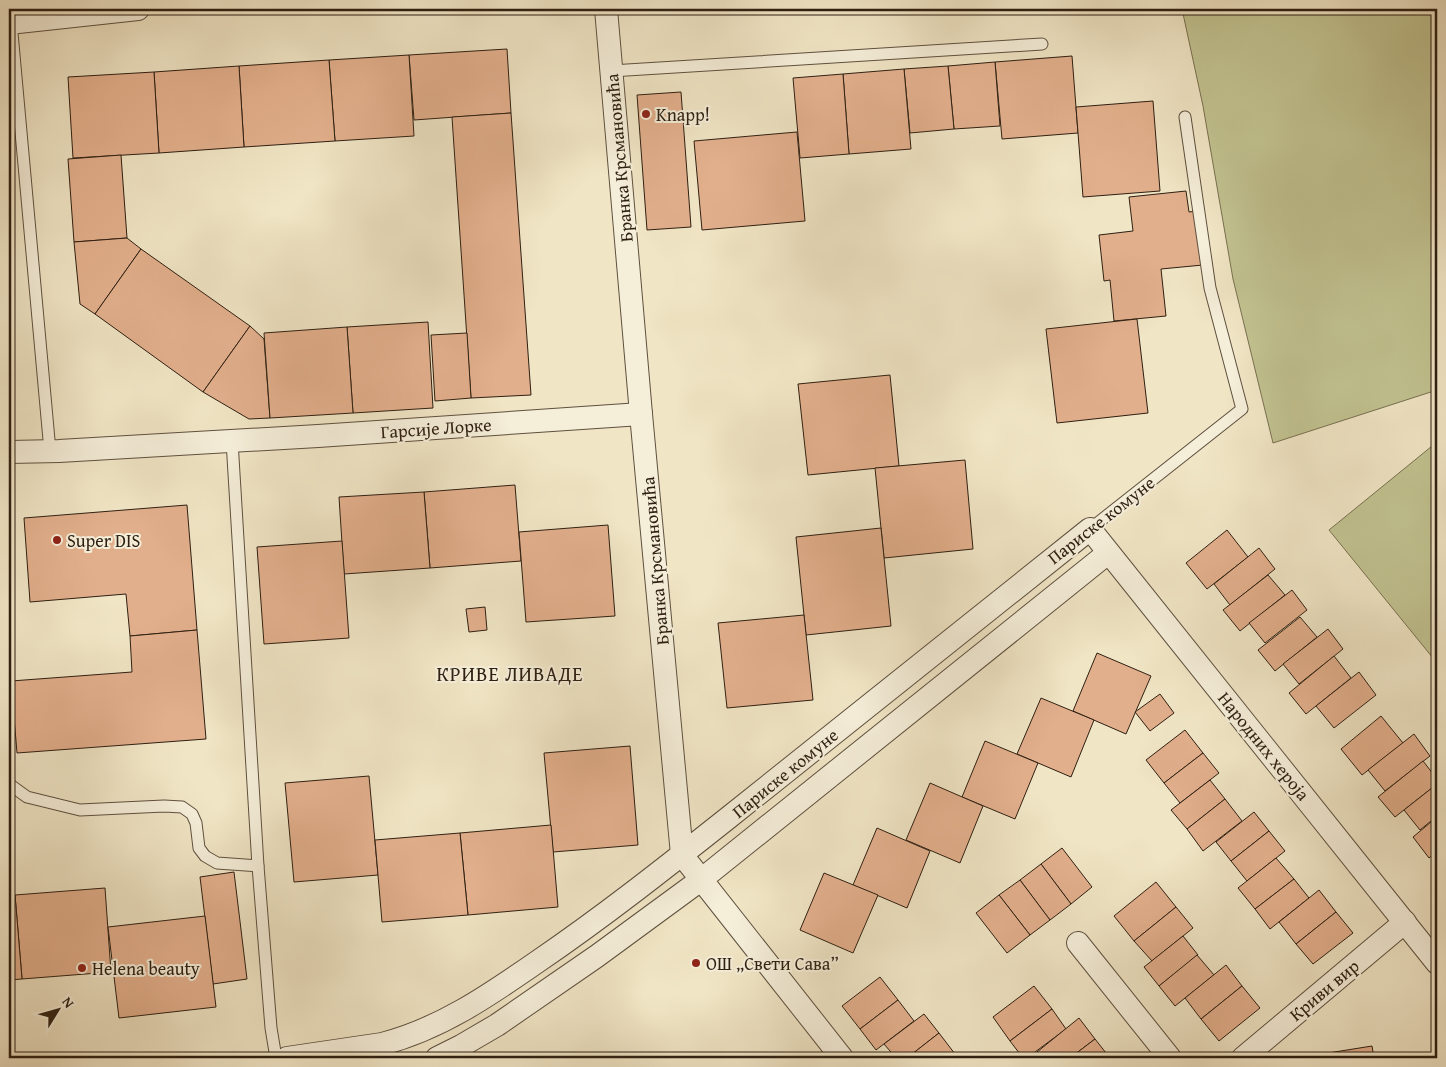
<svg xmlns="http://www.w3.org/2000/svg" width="1446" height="1067" font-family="'Gentium Book Plus',serif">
  <rect width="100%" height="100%" fill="#f0e5c5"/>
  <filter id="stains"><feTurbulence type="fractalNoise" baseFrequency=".004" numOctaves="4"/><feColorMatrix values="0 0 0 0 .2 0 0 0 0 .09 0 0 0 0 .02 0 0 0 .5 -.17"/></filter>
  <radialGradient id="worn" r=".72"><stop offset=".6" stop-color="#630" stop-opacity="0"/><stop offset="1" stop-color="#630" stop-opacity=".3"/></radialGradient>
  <g fill="#c1c290" stroke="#787051">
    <polygon points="1182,9 1437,9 1437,390 1273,443 1233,279 1203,106"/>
    <polygon points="1437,442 1437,663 1329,530"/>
  </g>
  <g fill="#e2af8c" stroke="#2e1f12">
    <polygon points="507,49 511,113 414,120 409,55"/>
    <polygon points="409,55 414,136 335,141 329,60"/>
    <polygon points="1072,56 1078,133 1002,139 995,62"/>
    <polygon points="329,60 335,141 244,147 239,66"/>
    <polygon points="995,62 1000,126 954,129 948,66"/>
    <polygon points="239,66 244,147 159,153 154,72"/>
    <polygon points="948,66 954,129 910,133 904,69"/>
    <polygon points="904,69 911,149 849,154 843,74"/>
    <polygon points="154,72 159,153 73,158 68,77"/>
    <polygon points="843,74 849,154 800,158 793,78"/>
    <polygon points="681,92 691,227 647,230 637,95"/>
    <polygon points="1153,101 1160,191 1083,197 1076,107"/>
    <polygon points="511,113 531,395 471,398 452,117"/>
    <polygon points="797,132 805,221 702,230 694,141"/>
    <polygon points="121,155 127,238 74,242 68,159"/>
    <polygon points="1186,191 1189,212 1197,211 1203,265 1161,269 1166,316 1114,321 1110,280 1104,281 1099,235 1133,231 1129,197"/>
    <polygon points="127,238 141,249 95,314 80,304 74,242"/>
    <polygon points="141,249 250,326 203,392 95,314"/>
    <polygon points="1137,319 1148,413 1057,423 1046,329"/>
    <polygon points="428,322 433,408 353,413 347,327"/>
    <polygon points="250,326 264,339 270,418 249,419 203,392"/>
    <polygon points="347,327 353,413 270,418 264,333"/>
    <polygon points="467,333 471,398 435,401 431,335"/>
    <polygon points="890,375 899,466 808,475 798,384"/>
    <polygon points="965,460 973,549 884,558 875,468"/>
    <polygon points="515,485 521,561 430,568 424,492"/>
    <polygon points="424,492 430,568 344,574 339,497"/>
    <polygon points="187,505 197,630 130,636 126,594 30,602 24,518"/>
    <polygon points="608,525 615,616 526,622 519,532"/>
    <polygon points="881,528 891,626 806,635 796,537"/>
    <polygon points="1227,530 1248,557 1207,589 1186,563"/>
    <polygon points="342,541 349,638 264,644 257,547"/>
    <polygon points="1259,548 1275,569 1230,605 1214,584"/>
    <polygon points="1268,575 1285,595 1240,631 1223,610"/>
    <polygon points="1292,590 1307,610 1265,643 1249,623"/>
    <polygon points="485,607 487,630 469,632 466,609"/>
    <polygon points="804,615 813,700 727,708 718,623"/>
    <polygon points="1300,617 1317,637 1275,671 1258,650"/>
    <polygon points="1328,629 1343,649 1299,684 1283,664"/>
    <polygon points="197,630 206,739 17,753 11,681 132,672 130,636"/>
    <polygon points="1097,653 1151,676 1126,734 1073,711"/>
    <polygon points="1334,656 1351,678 1306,714 1289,693"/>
    <polygon points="1359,672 1376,695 1334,728 1316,706"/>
    <polygon points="1160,694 1174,713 1150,731 1135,712"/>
    <polygon points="1041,698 1094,720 1071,777 1017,754"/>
    <polygon points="1381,716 1403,743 1362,775 1341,749"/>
    <polygon points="1185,730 1203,753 1164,783 1146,760"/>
    <polygon points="1414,734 1430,756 1385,791 1368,770"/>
    <polygon points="985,741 1038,763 1015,819 962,797"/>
    <polygon points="630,746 638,845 553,852 544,753"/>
    <polygon points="1203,753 1219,773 1180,803 1164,783"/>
    <polygon points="1423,761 1437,779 1437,784 1395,817 1378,797"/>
    <polygon points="369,776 378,875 294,882 285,783"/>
    <polygon points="1210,780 1225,799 1187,829 1171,810"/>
    <polygon points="930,783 983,806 960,863 906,840"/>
    <polygon points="1437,784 1437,816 1420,830 1404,810"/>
    <polygon points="1225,799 1242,821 1203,851 1187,829"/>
    <polygon points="1254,812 1269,831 1231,861 1216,842"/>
    <polygon points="1437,817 1437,851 1429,858 1413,837"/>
    <polygon points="551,825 558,907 468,915 460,833"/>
    <polygon points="877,828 930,851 907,908 853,885"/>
    <polygon points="1269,831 1285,851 1247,881 1231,861"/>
    <polygon points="460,833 468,915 382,922 375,840"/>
    <polygon points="1062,848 1092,887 1071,904 1041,864"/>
    <polygon points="1276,858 1294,879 1255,909 1238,888"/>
    <polygon points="1041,864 1071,904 1050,920 1020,880"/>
    <polygon points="234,872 247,979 213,984 200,877"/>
    <polygon points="824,873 878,895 853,953 800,930"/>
    <polygon points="1294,879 1309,898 1270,929 1255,909"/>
    <polygon points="1020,880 1050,920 1030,935 999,895"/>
    <polygon points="1156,882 1176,907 1134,941 1114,916"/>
    <polygon points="105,888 111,972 22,979 15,895"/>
    <polygon points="1319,890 1336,912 1296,944 1279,922"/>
    <polygon points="9,895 15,895 22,979 9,980"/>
    <polygon points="999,895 1030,935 1007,953 976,913"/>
    <polygon points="1176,907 1193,928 1152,961 1134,941"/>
    <polygon points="1336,912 1353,933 1313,964 1296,944"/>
    <polygon points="205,916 216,1007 119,1018 108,927"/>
    <polygon points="1183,936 1198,955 1159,986 1144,967"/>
    <polygon points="1197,955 1214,975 1175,1006 1159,986"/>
    <polygon points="1226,965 1242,986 1201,1019 1185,998"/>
    <polygon points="880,977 898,1000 860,1029 842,1006"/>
    <polygon points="1034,986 1052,1009 1010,1041 993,1017"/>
    <polygon points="1242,986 1260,1008 1219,1041 1201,1019"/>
    <polygon points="898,1000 914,1021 876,1050 860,1029"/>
    <polygon points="1052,1009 1066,1029 1027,1058 1023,1058 1010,1041"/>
    <polygon points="924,1014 939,1033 907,1058 896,1058 884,1044"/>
    <polygon points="1079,1018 1095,1039 1070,1058 1042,1058 1037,1052"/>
    <polygon points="939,1033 955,1054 950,1058 907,1058"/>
    <polygon points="1095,1039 1110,1058 1070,1058"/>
    <polygon points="1372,1046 1374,1058 1322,1058 1322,1054"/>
  </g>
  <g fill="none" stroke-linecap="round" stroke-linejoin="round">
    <defs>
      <g id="lane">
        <polyline points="11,22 50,451"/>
        <polyline points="611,71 1042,44"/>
        <polyline points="232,441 258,866 271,1028 276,1058"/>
        <polyline points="1090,529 1242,409 1210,288 1185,117"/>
        <polyline points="9,784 27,797 80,810 164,806 182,807 192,814 196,823 199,848 205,856 217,863 258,866"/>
      </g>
      <g id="street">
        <polyline points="606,9 641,414 682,855 842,1058"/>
        <polyline points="9,23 138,9"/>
        <polyline points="9,452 59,451 318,436 641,414"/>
        <polyline points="1078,943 1170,1058"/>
        <path d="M287,1058L382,1044C440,1029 488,996 537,962C603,917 665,868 728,818C848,722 969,626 1090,529L1437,963"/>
        <polyline points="437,1058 461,1046 497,1025 597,956 702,879 1108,553"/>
        <polyline points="1243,1058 1405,922"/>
      </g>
    </defs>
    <use href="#lane" stroke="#5e503f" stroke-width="13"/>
    <use href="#street" stroke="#5e503f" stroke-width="24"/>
    <use href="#lane" stroke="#f5eed9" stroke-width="11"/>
    <use href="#street" stroke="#f5eed9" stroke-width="22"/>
  </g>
  <g fill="#8f2418" stroke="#f5eed9" stroke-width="2">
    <circle cx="646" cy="114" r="5"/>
    <circle cx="57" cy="540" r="5"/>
    <circle cx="696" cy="963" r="5"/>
    <circle cx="82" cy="968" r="5"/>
  </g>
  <g text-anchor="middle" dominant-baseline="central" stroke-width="4" stroke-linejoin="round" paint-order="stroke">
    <g font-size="18" fill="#2e1f12" stroke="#f5eed9" text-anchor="start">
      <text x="656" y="114">Knapp!</text>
      <text x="67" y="540">Super DIS</text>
      <text x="706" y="963">ОШ „Свети Сава”</text>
      <text x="92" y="968">Helena beauty</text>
    </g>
    <g font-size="18" fill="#2e1f12" stroke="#f5eed9">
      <text transform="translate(619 158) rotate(-95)">Бранка Крсмановића</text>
      <text transform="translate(436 428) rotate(-4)">Гарсије Лорке</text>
      <text transform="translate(1101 520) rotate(-38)">Париске комуне</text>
      <text transform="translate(655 561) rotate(-95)">Бранка Крсмановића</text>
      <text transform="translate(1264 746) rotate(51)">Народних хероја</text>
      <text transform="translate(785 773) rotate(-39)">Париске комуне</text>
      <text transform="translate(1324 990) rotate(-40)">Криви вир</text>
    </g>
    <g font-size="20" letter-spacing="1" fill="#2e1f12" stroke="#f5eed9">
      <text x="510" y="673">КРИВЕ ЛИВАДЕ</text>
    </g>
  </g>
  <rect width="1446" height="1067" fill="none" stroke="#f0e5c5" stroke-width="30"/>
  <rect x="10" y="10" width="1426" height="1047" fill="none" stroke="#2e1f12" stroke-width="2.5"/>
  <rect x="15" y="15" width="1416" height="1037" fill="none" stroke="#2e1f12"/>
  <g transform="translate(58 1010) rotate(53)" stroke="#f5eed9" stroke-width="4" paint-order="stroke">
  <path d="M0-4L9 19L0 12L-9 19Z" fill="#2e1f12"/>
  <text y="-8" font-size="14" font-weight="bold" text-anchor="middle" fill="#2e1f12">N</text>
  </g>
  <rect width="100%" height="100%" filter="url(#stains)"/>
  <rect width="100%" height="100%" fill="url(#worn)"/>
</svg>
